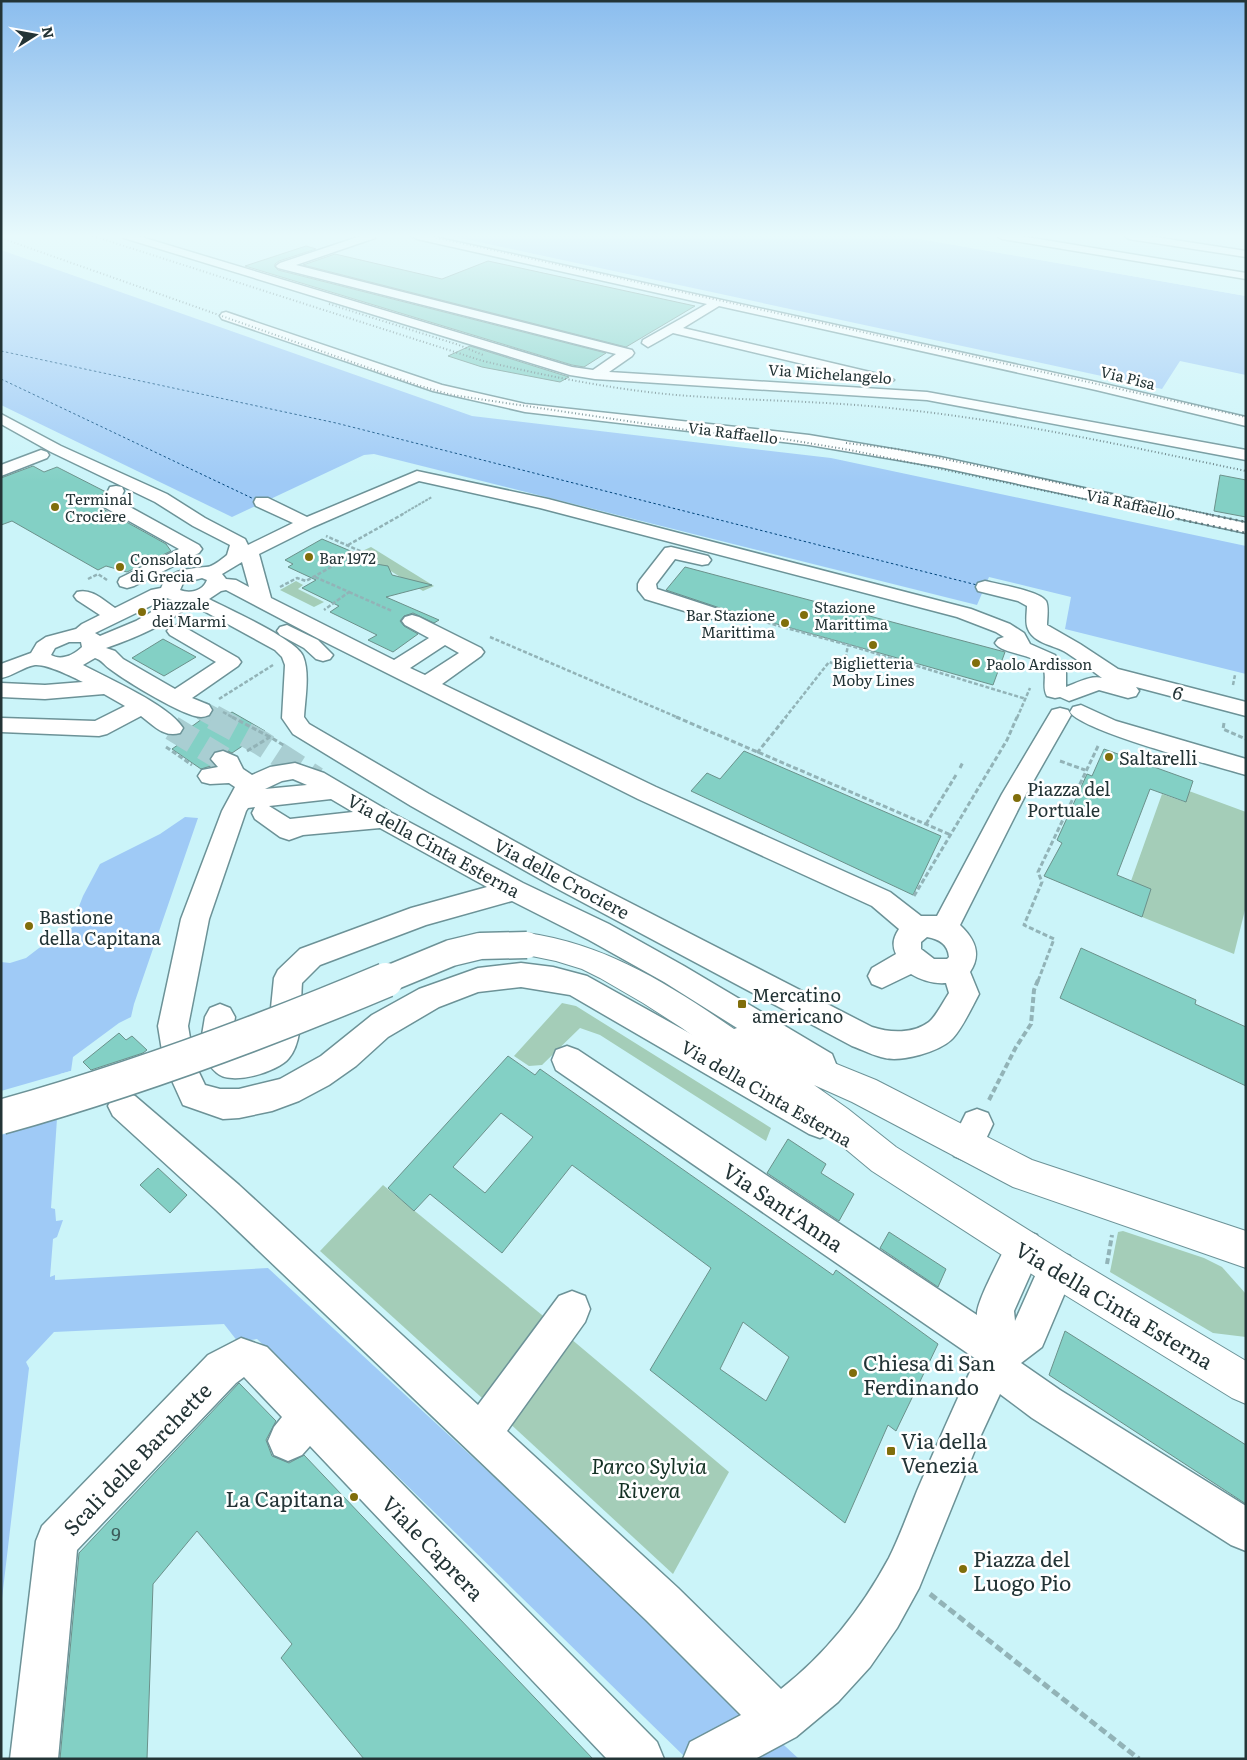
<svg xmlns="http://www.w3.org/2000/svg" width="1247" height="1760" font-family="Literata,serif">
  <rect width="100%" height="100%" fill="#cbf4f9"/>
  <g fill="#a4cdb8">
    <polygon points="371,547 434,586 423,591 360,552"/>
    <polygon points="296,581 303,585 298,589 324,602 314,607 280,590"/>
    <polygon points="1189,791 1246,812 1246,906 1234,954 1142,917 1131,881 1162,794 1185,802"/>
    <polygon points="562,1003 576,1006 771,1128 766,1141 600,1035 580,1028 542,1065 529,1066 514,1056"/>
    <polygon points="383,1185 553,1324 492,1407 320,1251"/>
    <polygon points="1123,1231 1204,1258 1222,1267 1246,1294 1246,1337 1213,1333 1110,1272 1118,1232"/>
    <polygon points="564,1333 729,1472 673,1574 504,1418"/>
  </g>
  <g fill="#9fcaf6">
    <polygon points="451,236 903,236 1246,296 1246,375 1180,361 1162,389"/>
    <polygon points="1,250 472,416 831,458 1246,546 1246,674 1065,629 1071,597 989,577 977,605 374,454 364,455 232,517 1,405"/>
    <polygon points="185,817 198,818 134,1004 131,1017 119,1023 73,1057 71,1071 60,1074 51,1208 55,1209 56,1221 63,1220 57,1237 53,1239 50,1277 55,1275 55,1280 268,1268 799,1759 687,1759 257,1339 238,1342 224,1324 54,1332 26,1362 29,1368 1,1607 1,962 10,963 26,958 39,948 66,935 79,919 76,914 83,896 100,864 160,834"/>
  </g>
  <g fill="#cbf4f9">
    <polygon points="903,236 918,236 1246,293 1246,296"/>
    <polygon points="74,1070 73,1073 63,1076 60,1117 1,1135 1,1091"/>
  </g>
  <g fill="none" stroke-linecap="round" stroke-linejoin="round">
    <g stroke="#00447a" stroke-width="1" stroke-dasharray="2.5 2.5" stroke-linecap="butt">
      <polyline points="1,351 336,423 977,585"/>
      <polyline points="1,379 256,500"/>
    </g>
  </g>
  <g fill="#83d0c5" stroke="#6b918b" fill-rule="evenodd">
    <polygon points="306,246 316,249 279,261 275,264 275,267 278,270 606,353 584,367 572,365 245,266"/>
    <polygon points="335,254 442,279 488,261 695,306 626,347 303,265"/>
    <polygon points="470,346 569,377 560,382 482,367 448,356"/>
    <polygon points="33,466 44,472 57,467 106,492 104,494 93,499 100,503 103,509 166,544 171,551 127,572 106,566 98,570 12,521 1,525 1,478"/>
    <polygon points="1220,475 1246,480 1246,517 1214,511"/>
    <polygon points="322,539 372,560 376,564 388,566 392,575 432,585 386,597 439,620 434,623 413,613 404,616 400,621 404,626 418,634 393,652 368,640 377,635 330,612 339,606 302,588 316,580 288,567 293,564 285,560"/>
    <polygon points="685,567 1005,652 993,685 720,608 666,590"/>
    <polygon points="163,639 196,657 164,676 132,658"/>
    <polygon points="232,712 265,731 232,753 224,749 215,751 209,759 214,765 201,769 172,749 182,742 174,737 180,735 202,719 214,724"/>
    <polygon points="1104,749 1193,781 1186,802 1150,789 1117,875 1151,889 1142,917 1044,876 1062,843 1057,840 1087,774 1092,776"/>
    <polygon points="744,751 941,836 913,895 691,791 707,773 720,779"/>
    <polygon points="1081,948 1196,1000 1195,1004 1246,1027 1246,1086 1060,998"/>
    <polygon points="119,1033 126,1040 132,1036 147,1050 143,1053 91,1070 83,1062"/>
    <path d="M508,1056L535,1075L540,1069L833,1275L836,1270L938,1344L896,1431L888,1425L845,1523L650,1370L711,1268L572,1165L502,1253L430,1194L414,1211L388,1188ZM501,1113L533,1137L485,1193L453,1167ZM743,1322L789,1357L766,1401L720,1369Z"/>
    <polygon points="788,1139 826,1164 821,1173 854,1194 839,1221 767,1173"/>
    <polygon points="158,1168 187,1195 170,1213 140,1185"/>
    <polygon points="889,1232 946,1269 938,1287 880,1248"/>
    <polygon points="1065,1331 1246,1445 1246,1504 1049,1375"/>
    <polygon points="239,1383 276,1421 266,1440 272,1456 289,1463 304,1455 593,1759 364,1759 281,1658 292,1644 197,1531 153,1584 147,1759 60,1759 79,1553"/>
  </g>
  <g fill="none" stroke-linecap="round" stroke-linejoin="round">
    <polyline stroke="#a9ced2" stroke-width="19" stroke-dasharray="19 10" stroke-linecap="butt" points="201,710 216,718"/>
    <g stroke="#a9ced2" stroke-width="25" stroke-dasharray="25 12" stroke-linecap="butt">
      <polyline points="213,717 261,743 316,779"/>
      <polyline points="172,728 223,759"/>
    </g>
    <defs>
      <g id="minor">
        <polygon points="123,236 138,236 572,367 593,370 616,354 278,268 276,266 280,263 361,236 376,236 375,238 296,265 632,350 634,353 632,356 609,372 927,392 1246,450 1246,460 927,400 595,379 570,375 124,238"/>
        <polygon points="412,236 430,236 1096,382 1246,417 1246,426 1096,390 719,306 683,328 887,376 894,380 887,384 673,333 648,347 642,343 643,340 707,304 417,239"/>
        <polygon points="997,236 1020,236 1246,273 1246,279 1002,239"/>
        <polygon points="1124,236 1148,236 1246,251 1246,257 1129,239"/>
        <polygon points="226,312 442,385 525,404 809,435 940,457 1246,523 1246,533 940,467 809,445 525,412 433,391 222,319 220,316 222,313"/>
        <path d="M1,414L61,446L167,494L205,518L245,539L248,545L293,523L256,506L254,502L256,498H268L307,517L417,471L548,499L971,609L1010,624L1024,633L1030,644L1055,655L1066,671V687C1077,683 1091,675 1102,678C1090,669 1079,661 1067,653C1055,645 1034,644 1028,629C1025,623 1027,612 1027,606L1018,601L978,591L976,587L978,583L985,581C997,584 1040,591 1046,601C1049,607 1047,619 1047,625L1080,644L1118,669L1246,702V716L1136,687L1139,691L1136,696L1128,698L1099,690L1069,701L1060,697L1055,698L1047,696C1041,686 1049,674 1041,665C1030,652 1003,655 995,643L998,639L1004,637L996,632L957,617L540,508L419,481L313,527L259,554L271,598L394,660L429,638L405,625L402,621L405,617L412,615L419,617L481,648L484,652L481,656L442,684L656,787L890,892L921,916H937L1002,794L1049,715L1052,710L1060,708L1068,710L1071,715L1026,794L960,925C975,939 982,954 970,972L979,994C972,1007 961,1031 951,1040C938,1052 902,1062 885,1058C874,1056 863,1050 852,1046L554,887L411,806L293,734L282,718L285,665L282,657L275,650L191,604C168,624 135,638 106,648L115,651L123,659L175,689L216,662L170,635L167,631L170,627L177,625L184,627L238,658L241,662L238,666L192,698L209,705L212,710L209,715C206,716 204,717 201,717C184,717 126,681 110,669C104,665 102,660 95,658L83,665C109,679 169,705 183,728L180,733C164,738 153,725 141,716L107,734L99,736L1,732L2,718L95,721L125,706L104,694L45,699L1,697V683L45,685L83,682C71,676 47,664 35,665C23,667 13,676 1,678V664L31,653L37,643L46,637L76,629L82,624L100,615L77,600L74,596L77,592C92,588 103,600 115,608L151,590L161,588C169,569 188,569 206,567C213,567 222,559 227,555L230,545L193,526L155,502L51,452L1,424ZM242,562L249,587L236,580L226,579L222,574ZM202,578L207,580C203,591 190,594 180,590L183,583ZM226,590L319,639L638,799L872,906L899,929C893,938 892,945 896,954L872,968L868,976L872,984L882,988L911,974C921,980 933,984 946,983L949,993C943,1002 937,1015 929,1022C913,1034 890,1033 872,1027L572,873L429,794L309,724L304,717C305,699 310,673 303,656C296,639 228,609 209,599L221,591ZM167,598L172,600L136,621L100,636L95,633ZM69,642H81L82,647C74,655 61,661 51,655L55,648ZM445,645L459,653L425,675L410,668ZM927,937C939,939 948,944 949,957L947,959H934L921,949V942Z"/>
        <polygon points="41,450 47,452 49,455 47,458 1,476 1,465"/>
        <polygon points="116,486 122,487 124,491 119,501 199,545 202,549 199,553 134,586 127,588 120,586 118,582 120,578 179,549 104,507 102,503 110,487"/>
        <polygon points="671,547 708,556 711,560 708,564 702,565 675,559 656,584 657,589 718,609 721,613 718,617 711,619 704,617 645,599 638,590 638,584 640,580 665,548"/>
        <polygon points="287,625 318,640 333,655 330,659 323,661 316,659 304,648 280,635 277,631 280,627"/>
        <path d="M1081,705L1116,721L1246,759V775C1216,766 1083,732 1070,712L1073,707Z"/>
        <path d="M223,751L237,757L243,769L252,775L270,767L295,763L324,773L392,813L523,883L609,924L684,966L832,1054L836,1064L832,1074L821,1078L810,1074L664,982L589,940L512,901L426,925L320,965L302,983C300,1005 304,1040 289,1058C278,1072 231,1086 217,1073C209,1067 204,1056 200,1047L205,1017L210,1008L220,1004L230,1008L235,1017L231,1044L235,1050L255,1048L268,1038L274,978L278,970L300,949L411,908L487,887L380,828L303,835L289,840L280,837L255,819L252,813L255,807L248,808L246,811L209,919L188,1026L194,1062L205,1085L220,1089H239L280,1079L321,1056L372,1015L419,989L478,968L521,963L553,967L587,976L831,1112L836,1123L831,1134L820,1138L809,1134L570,995L521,987L478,992L439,1007L388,1037L356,1066L329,1085L299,1101L272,1111L239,1118L223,1119L183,1105L164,1063L158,1026L181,919L222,811L235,787L229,783L210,784L202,782L198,776L202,770L218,767L211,759L215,753ZM293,779L307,785L265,789L282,781ZM331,799L353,812L290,819L269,806Z"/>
        <path d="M567,1046L578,1050L977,1315C976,1301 1004,1252 1011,1235L1024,1230L1037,1235L1042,1248L1014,1311L1015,1321L1044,1256L1057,1251L1070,1256L1075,1269L1042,1347L1021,1363L1060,1390L1246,1506V1551L1231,1545L1032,1418L1000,1394L981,1435L919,1588L897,1628L870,1667L838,1702L796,1737L755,1759H683L690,1742L741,1715L646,1620L215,1209L113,1116L108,1106L113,1096L124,1091L135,1096L239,1185L478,1405L559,1296L572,1291L585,1296L590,1309L585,1322L507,1431L678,1588L781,1689C826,1654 862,1608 889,1558C900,1536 908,1513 917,1491C936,1447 955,1403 976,1359L556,1070L552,1060L556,1050Z"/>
        <polygon points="977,1109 988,1113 993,1124 978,1156 966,1161 954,1156 950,1145 966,1113"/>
        <polygon points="241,1338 267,1347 657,1742 664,1759 607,1759 310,1446 302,1455 288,1461 274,1455 268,1441 274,1427 282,1417 244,1377 236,1383 77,1550 58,1759 10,1759 36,1541 42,1526 208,1355"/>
      </g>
      <path id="major" d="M527,933C606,944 670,985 734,1029L743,1026L876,1080L1032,1160L1246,1231V1268L1013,1187L852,1102L814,1085L848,1109L896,1147L1070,1256L1246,1361V1404L1232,1398L1044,1282L872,1171L824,1131L682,1028L643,1003L600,978L582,969L556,961L517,953L512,945L517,937Z"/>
    </defs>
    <use href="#minor" stroke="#6c9297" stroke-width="3"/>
    <use href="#major" stroke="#6c9297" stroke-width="2"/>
    <polyline stroke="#92b3b7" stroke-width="2" stroke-dasharray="3 1" stroke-linecap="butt" points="401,515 432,497"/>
    <g stroke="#92b3b7" stroke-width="2.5" stroke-dasharray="4 2" stroke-linecap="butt">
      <polyline points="348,545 403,514"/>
      <polyline points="315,577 349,592 324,610"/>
      <polyline points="88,579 98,574 107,580"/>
      <polyline points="280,587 297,578 306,581 360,551 326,536"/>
      <polyline points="349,592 392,611"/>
      <polyline points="732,613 848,645 1026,699"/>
      <polyline points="490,637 679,718"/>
      <polyline points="1233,685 1235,675"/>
      <polyline points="219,699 273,665"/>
      <polyline points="223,712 234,718"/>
      <polyline points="785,718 829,662 844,667 848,645"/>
      <polyline points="1017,718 1030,688"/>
    </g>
    <g stroke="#92b3b7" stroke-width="3" stroke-dasharray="5 2.5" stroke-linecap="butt">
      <polyline points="232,717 270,737"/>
      <polyline points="676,717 951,835"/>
      <polyline points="1224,723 1223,729 1246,739"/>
      <polyline points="166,747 192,765"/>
      <polyline points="247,751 270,737 285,746"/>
      <polyline points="757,753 786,717"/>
      <polyline points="1060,761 1085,770"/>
      <polyline points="960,768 963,762"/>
      <polyline points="926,824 956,775"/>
      <polyline points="914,896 1007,740 1017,717"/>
      <polyline points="1038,981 1054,939 1024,925 1042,882 1038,872 1099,744"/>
    </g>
    <g stroke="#92b3b7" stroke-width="4" stroke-dasharray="6 3" stroke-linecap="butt">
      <polyline points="989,1100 1016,1047 1031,1024 1034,990 1038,980"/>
      <polyline points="1107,1264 1112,1235"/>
    </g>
    <polyline stroke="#92b3b7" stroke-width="5" stroke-dasharray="8 4" stroke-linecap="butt" points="930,1594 1139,1759"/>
    <use href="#minor" fill="#fff" fill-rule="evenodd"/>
    <use href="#major" fill="#fff" fill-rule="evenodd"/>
    <g stroke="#60797d" stroke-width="2" stroke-dasharray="1 2.5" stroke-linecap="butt">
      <path d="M93,236L483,361C551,377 620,391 689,396C759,401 829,401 899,409C1015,421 1131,447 1246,471"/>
      <polyline points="429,236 1246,417"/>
      <polyline points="1,238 417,385 452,395 701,432 778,438 850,450 1160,515"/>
      <polyline points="329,304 459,345 483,355"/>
      <polyline points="846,443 897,449 1212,515"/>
    </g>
    <g stroke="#60797d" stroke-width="2.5" stroke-dasharray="2 4" stroke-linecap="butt">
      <polyline points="1154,514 1246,533"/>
      <polyline points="1206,514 1246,522"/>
    </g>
    <defs>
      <polyline id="major-bridge-far1" points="383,981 451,953 480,946 527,945"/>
      <path id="major-bridge" d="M1,1117C133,1080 260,1033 386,980"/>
    </defs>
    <use href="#major-bridge-far1" stroke="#6c9297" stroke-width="29" stroke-linecap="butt"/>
    <use href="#major-bridge" stroke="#6c9297" stroke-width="37" stroke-linecap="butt"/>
    <use href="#major-bridge-far1" stroke="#fff" stroke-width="26"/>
    <use href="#major-bridge" stroke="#fff" stroke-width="34"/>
  </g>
  <linearGradient id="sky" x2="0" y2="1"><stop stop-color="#8bbdee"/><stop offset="0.49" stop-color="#e8fafc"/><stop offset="1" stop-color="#e8fafc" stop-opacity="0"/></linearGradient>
  <rect width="1247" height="482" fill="url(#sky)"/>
  <g fill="#806e0b" stroke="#fff" stroke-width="2">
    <circle cx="55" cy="507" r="5"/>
    <circle cx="309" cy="557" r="5"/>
    <circle cx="120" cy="567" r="5"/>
    <circle cx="142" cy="612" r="5"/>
    <circle cx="804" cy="615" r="5"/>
    <circle cx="785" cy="623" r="5"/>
    <circle cx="873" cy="645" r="5"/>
    <circle cx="976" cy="663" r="5"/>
    <circle cx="1109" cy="757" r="5"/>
    <circle cx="1017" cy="798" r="5"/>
    <circle cx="29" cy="926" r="5"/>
    <rect x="737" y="999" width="10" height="10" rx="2.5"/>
    <circle cx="853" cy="1373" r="5"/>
    <rect x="886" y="1446" width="10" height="10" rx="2.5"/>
    <circle cx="354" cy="1497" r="5"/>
    <circle cx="963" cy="1569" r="5"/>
  </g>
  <g text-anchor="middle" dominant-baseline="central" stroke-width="5" stroke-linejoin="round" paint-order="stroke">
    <g font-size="15" fill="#233436" stroke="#fff">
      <text transform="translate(830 373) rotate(4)">Via Michelangelo</text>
      <text transform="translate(1128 377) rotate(14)">Via Pisa</text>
      <text transform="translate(733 432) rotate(7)">Via Raffaello</text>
      <text transform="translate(1131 503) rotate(12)">Via Raffaello</text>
    </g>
    <g font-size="15" fill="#233436" stroke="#fff" text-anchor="start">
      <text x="65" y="498">Terminal<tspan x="65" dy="17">Crociere</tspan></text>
      <text x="319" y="557">Bar 1972</text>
      <text x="130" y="558">Consolato<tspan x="130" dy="17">di Grecia</tspan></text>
      <text x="152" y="603">Piazzale<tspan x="152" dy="17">dei Marmi</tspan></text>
      <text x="814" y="606">Stazione<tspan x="814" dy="17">Marittima</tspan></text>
      <text x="775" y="614" text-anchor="end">Bar Stazione<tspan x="775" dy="17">Marittima</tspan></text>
      <text x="873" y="662" text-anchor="middle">Biglietteria<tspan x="873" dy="17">Moby Lines</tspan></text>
      <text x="986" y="663">Paolo Ardisson</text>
    </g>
    <g font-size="18" fill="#233436" stroke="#fff">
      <text transform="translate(1178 692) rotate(15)">6</text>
      <text transform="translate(434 845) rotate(29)">Via della Cinta Esterna</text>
      <text transform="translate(562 878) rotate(28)">Via delle Crociere</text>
      <text transform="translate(767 1093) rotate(30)">Via della Cinta Esterna</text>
    </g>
    <g font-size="18" fill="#233436" stroke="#fff" text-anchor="start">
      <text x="1119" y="757">Saltarelli</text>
      <text x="1027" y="788">Piazza del<tspan x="1027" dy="21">Portuale</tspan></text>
      <text x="39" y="916">Bastione<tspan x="39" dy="21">della Capitana</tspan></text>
      <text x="752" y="994">Mercatino<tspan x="752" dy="21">americano</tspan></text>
    </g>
    <g font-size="18" fill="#3b5b5a">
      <text x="116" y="1533">9</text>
    </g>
    <g font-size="21" fill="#233436" stroke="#fff">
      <text transform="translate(784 1206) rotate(34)">Via Sant'Anna</text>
      <text transform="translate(1115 1304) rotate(31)">Via della Cinta Esterna</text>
      <text transform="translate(136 1458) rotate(-46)">Scali delle Barchette</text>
      <text transform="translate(434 1547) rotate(46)">Viale Caprera</text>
    </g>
    <g font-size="21" fill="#233436" stroke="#fff" text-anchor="start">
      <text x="863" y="1361">Chiesa di San<tspan x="863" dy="24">Ferdinando</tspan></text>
      <text x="901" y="1439">Via della<tspan x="901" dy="24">Venezia</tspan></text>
      <text x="344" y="1497" text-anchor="end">La Capitana</text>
      <text x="973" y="1557">Piazza del<tspan x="973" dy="24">Luogo Pio</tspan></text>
    </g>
    <g font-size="21" font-style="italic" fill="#143124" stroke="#fff">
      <text x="649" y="1464">Parco Sylvia<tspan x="649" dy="24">Rivera</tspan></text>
    </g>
  </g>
  <rect width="1247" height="1760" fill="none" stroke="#233436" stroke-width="5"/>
  <g transform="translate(35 35) rotate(79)" stroke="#ffffff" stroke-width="4" paint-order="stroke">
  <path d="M0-4L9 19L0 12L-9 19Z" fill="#233436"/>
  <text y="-8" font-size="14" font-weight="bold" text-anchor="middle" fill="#233436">N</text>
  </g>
</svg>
